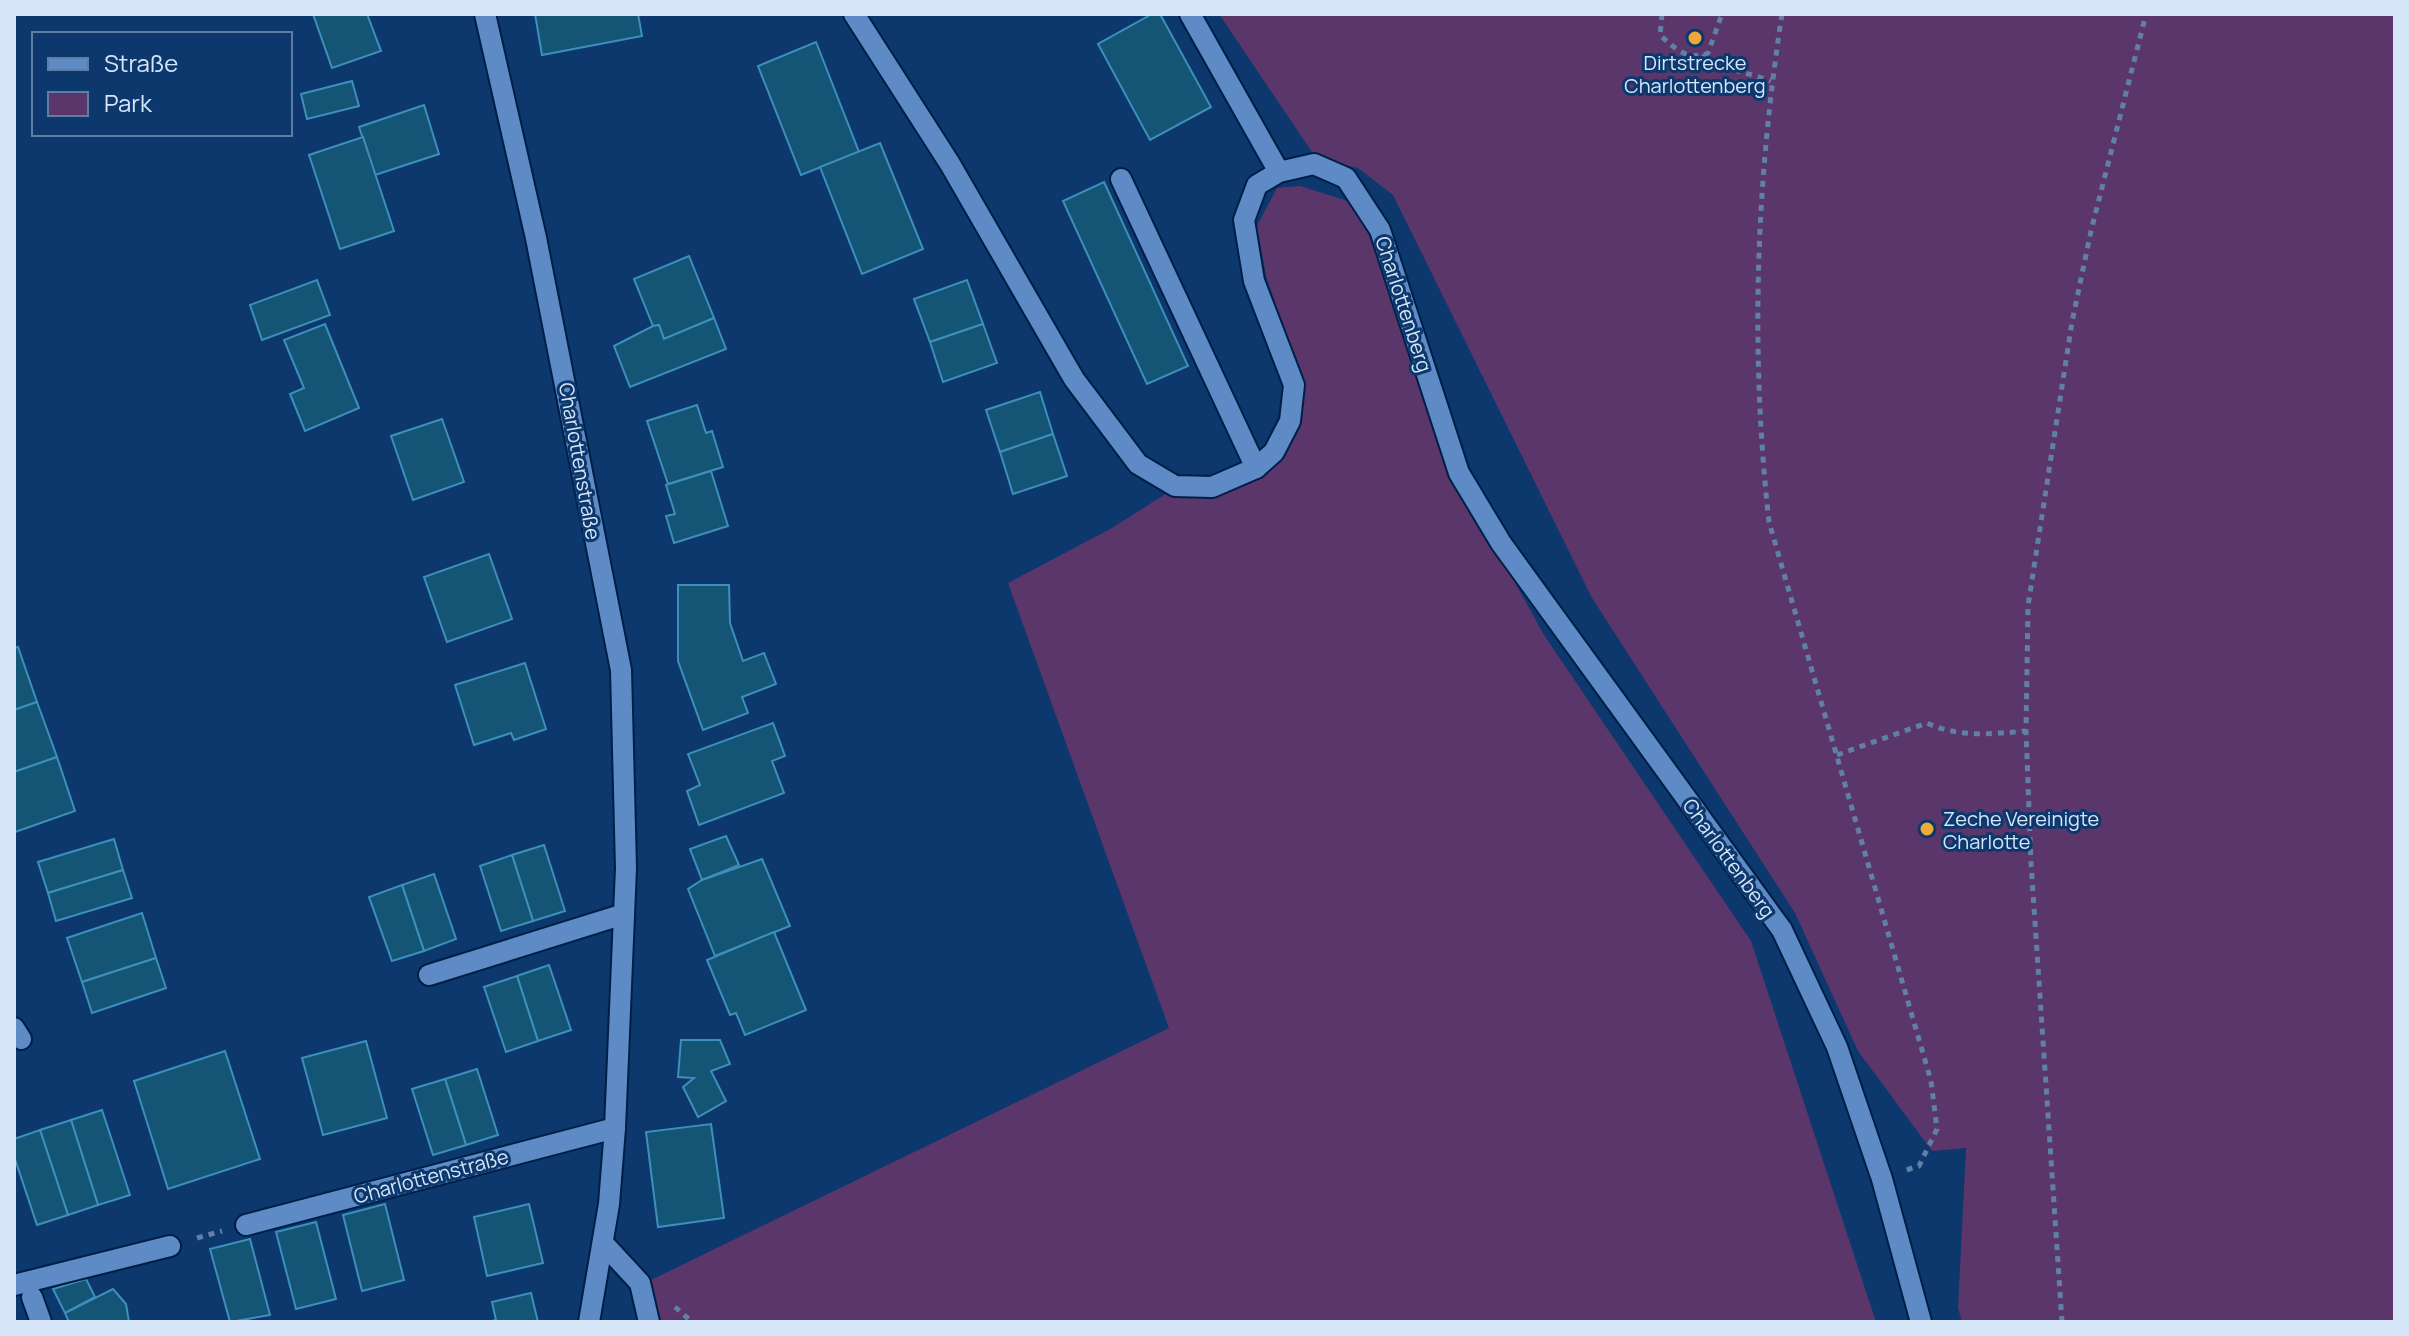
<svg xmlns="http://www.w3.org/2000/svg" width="2409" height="1336" font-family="Manrope,sans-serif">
  <rect width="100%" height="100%" fill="#0c386d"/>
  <g fill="#5b366a">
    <polygon points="1219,14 2395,14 2395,1322 1962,1322 1958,1308 1966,1148 1932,1151 1858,1051 1795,913 1592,598 1393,195 1358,168 1320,160 1314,155"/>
    <polygon points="1300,186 1351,202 1367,218 1456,476 1544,635 1751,941 1876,1322 659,1322 649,1281 1169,1028 1008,583 1112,528 1175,488 1265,472 1299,376 1266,276 1257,226 1277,188"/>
  </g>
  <g fill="#145475" stroke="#3e8fbb" stroke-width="2">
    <polygon points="313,14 367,14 381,51 332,68"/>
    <polygon points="535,14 638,14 642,36 542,55"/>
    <polygon points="1152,14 1160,14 1211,107 1150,140 1098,44"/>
    <polygon points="816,42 859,152 801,175 758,66"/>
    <polygon points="352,81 359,106 307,119 301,94"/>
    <polygon points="424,105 439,154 375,175 359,127"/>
    <polygon points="363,137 394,231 340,249 309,155"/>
    <polygon points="880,143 923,249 862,274 820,167"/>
    <polygon points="1104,182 1188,366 1147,384 1063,201"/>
    <polygon points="689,256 714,318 664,339 659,325 653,326 634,279"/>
    <polygon points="317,280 330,315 262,340 250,305"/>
    <polygon points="967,280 983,324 930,342 914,299"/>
    <polygon points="714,318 726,349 630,387 614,346 653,326 659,325 664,339"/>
    <polygon points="325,324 359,408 305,431 290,394 304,388 284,340"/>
    <polygon points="983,324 997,363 943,382 930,342"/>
    <polygon points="1040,392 1053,434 1000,452 986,410"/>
    <polygon points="697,405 706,433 712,431 723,467 668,484 647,421"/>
    <polygon points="442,419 464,482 413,500 391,436"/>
    <polygon points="1053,434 1067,476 1013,494 1000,452"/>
    <polygon points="711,471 728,526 674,543 666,516 675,514 666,485"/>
    <polygon points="489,554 512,619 447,642 424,577"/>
    <polygon points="678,585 729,585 730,623 743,661 764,653 776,684 742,697 748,713 703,730 678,661"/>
    <polygon points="18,647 37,702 14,710 14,648"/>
    <polygon points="525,663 546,729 514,740 511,733 474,745 455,685"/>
    <polygon points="37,702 57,757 14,772 14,710"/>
    <polygon points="773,723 785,756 772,761 784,793 699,825 687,791 700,785 688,754"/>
    <polygon points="57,757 75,811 15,832 14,772"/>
    <polygon points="726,836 739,865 702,880 690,849"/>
    <polygon points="114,839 123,870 48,893 38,862"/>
    <polygon points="544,845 565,911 533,921 512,855"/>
    <polygon points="512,855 533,921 501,931 480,866"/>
    <polygon points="762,859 790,926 715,956 688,889 702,880"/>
    <polygon points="123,870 132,898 56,921 48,893"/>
    <polygon points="434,874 456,939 424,951 402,885"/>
    <polygon points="402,885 424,951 392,961 369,897"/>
    <polygon points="142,913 156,958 82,982 67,938"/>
    <polygon points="774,932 806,1010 745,1035 736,1013 730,1015 707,960"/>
    <polygon points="156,958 166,988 92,1013 82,982"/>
    <polygon points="549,965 571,1030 538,1041 517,976"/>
    <polygon points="517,976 538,1041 506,1052 484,987"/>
    <polygon points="681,1040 720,1040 730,1064 711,1071 726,1101 698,1117 683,1087 694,1078 678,1077"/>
    <polygon points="366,1041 387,1118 323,1135 302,1058"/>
    <polygon points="225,1051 260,1159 168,1189 134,1081"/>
    <polygon points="477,1069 498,1135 466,1145 445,1079"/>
    <polygon points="445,1079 466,1145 433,1155 412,1089"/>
    <polygon points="102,1110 130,1195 98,1205 71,1120"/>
    <polygon points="71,1120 98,1205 68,1215 40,1130"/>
    <polygon points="711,1124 724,1218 658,1227 646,1132"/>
    <polygon points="40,1130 68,1215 37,1225 14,1156 14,1139"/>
    <polygon points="385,1204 404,1280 362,1291 343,1215"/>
    <polygon points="529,1204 543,1263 487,1276 474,1217"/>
    <polygon points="316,1222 336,1299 296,1309 276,1232"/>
    <polygon points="250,1239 270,1315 230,1322 210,1249"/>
    <polygon points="86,1279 95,1297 65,1313 53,1289"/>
    <polygon points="113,1289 126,1304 129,1322 69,1322 65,1313"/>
    <polygon points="531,1293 538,1322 487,1322 496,1320 492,1302"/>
  </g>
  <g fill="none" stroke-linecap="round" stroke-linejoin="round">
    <defs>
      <g id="minor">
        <polyline points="485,14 536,238 621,670 626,868 615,1128 609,1204 589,1322"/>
        <polyline points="854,14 950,164 1074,379 1138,464 1175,486 1212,487 1256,468 1274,452 1290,421 1294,385 1254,281 1244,220 1257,185 1279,172 1314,164 1346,178 1380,230 1459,473 1501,543 1782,930 1837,1047 1882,1179 1921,1322"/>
        <polyline points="1190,14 1279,172"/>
        <polyline points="1121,179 1256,468"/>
        <polyline points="429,975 624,914"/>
        <polyline points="14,1028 21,1039"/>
        <polyline points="246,1225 615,1128"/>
        <polyline points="603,1243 640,1283 649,1322"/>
        <polyline points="14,1285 170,1246"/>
        <polyline points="32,1297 41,1322"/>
      </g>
    </defs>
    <use href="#minor" stroke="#001f46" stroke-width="24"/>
    <g stroke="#6080a7" stroke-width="5" stroke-dasharray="6 6" stroke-linecap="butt">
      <path d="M1662,14L1660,35C1675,49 1688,61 1708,53L1722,14"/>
      <path d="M1782,14C1756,182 1750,352 1769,522L1931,1081L1937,1129L1919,1166L1906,1170"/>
      <path d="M1702,55C1714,67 1753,74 1771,81"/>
      <path d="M1837,755L1927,723C1960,738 1990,734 2026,731"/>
      <polyline points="197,1238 222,1231"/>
      <polyline points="675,1307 692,1322"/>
      <polyline points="2062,1322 2031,863 2026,731 2028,606 2072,322 2091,231 2146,14"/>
    </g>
    <use href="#minor" stroke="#5e8bc6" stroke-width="20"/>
  </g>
  <g fill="#eca93a" stroke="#0c386d" stroke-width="3">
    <circle cx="1695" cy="38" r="8"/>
    <circle cx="1927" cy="829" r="8"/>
  </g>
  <g text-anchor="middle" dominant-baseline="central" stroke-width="6" stroke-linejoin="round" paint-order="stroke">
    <g font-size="20" fill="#d6e5f8" stroke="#0c386d">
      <text x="1695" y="62">Dirtstrecke<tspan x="1695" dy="23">Charlottenberg</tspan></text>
      <text x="1943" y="818" text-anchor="start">Zeche Vereinigte<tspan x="1943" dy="23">Charlotte</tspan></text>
    </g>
    <g font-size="20" fill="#d6e5f8" stroke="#0c386d">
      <text transform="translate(1404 304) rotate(72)">Charlottenberg</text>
      <text transform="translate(580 461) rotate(80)">Charlottenstraße</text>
      <text transform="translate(1729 858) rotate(54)">Charlottenberg</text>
      <text transform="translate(431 1176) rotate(-15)">Charlottenstraße</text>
    </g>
  </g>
  <rect width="2409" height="1336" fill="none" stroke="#d6e5f8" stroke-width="32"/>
  <rect x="32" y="32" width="260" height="104" fill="#0c386d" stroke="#5d7da5" stroke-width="2"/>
  <rect x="48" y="58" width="40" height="12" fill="#5e8bc6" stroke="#5d7da5" stroke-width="2"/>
  <text x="104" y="72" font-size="24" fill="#d6e5f8">Straße</text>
  <rect x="48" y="92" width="40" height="24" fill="#5b366a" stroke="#5d7da5" stroke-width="2"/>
  <text x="104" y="112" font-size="24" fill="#d6e5f8">Park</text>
</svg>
